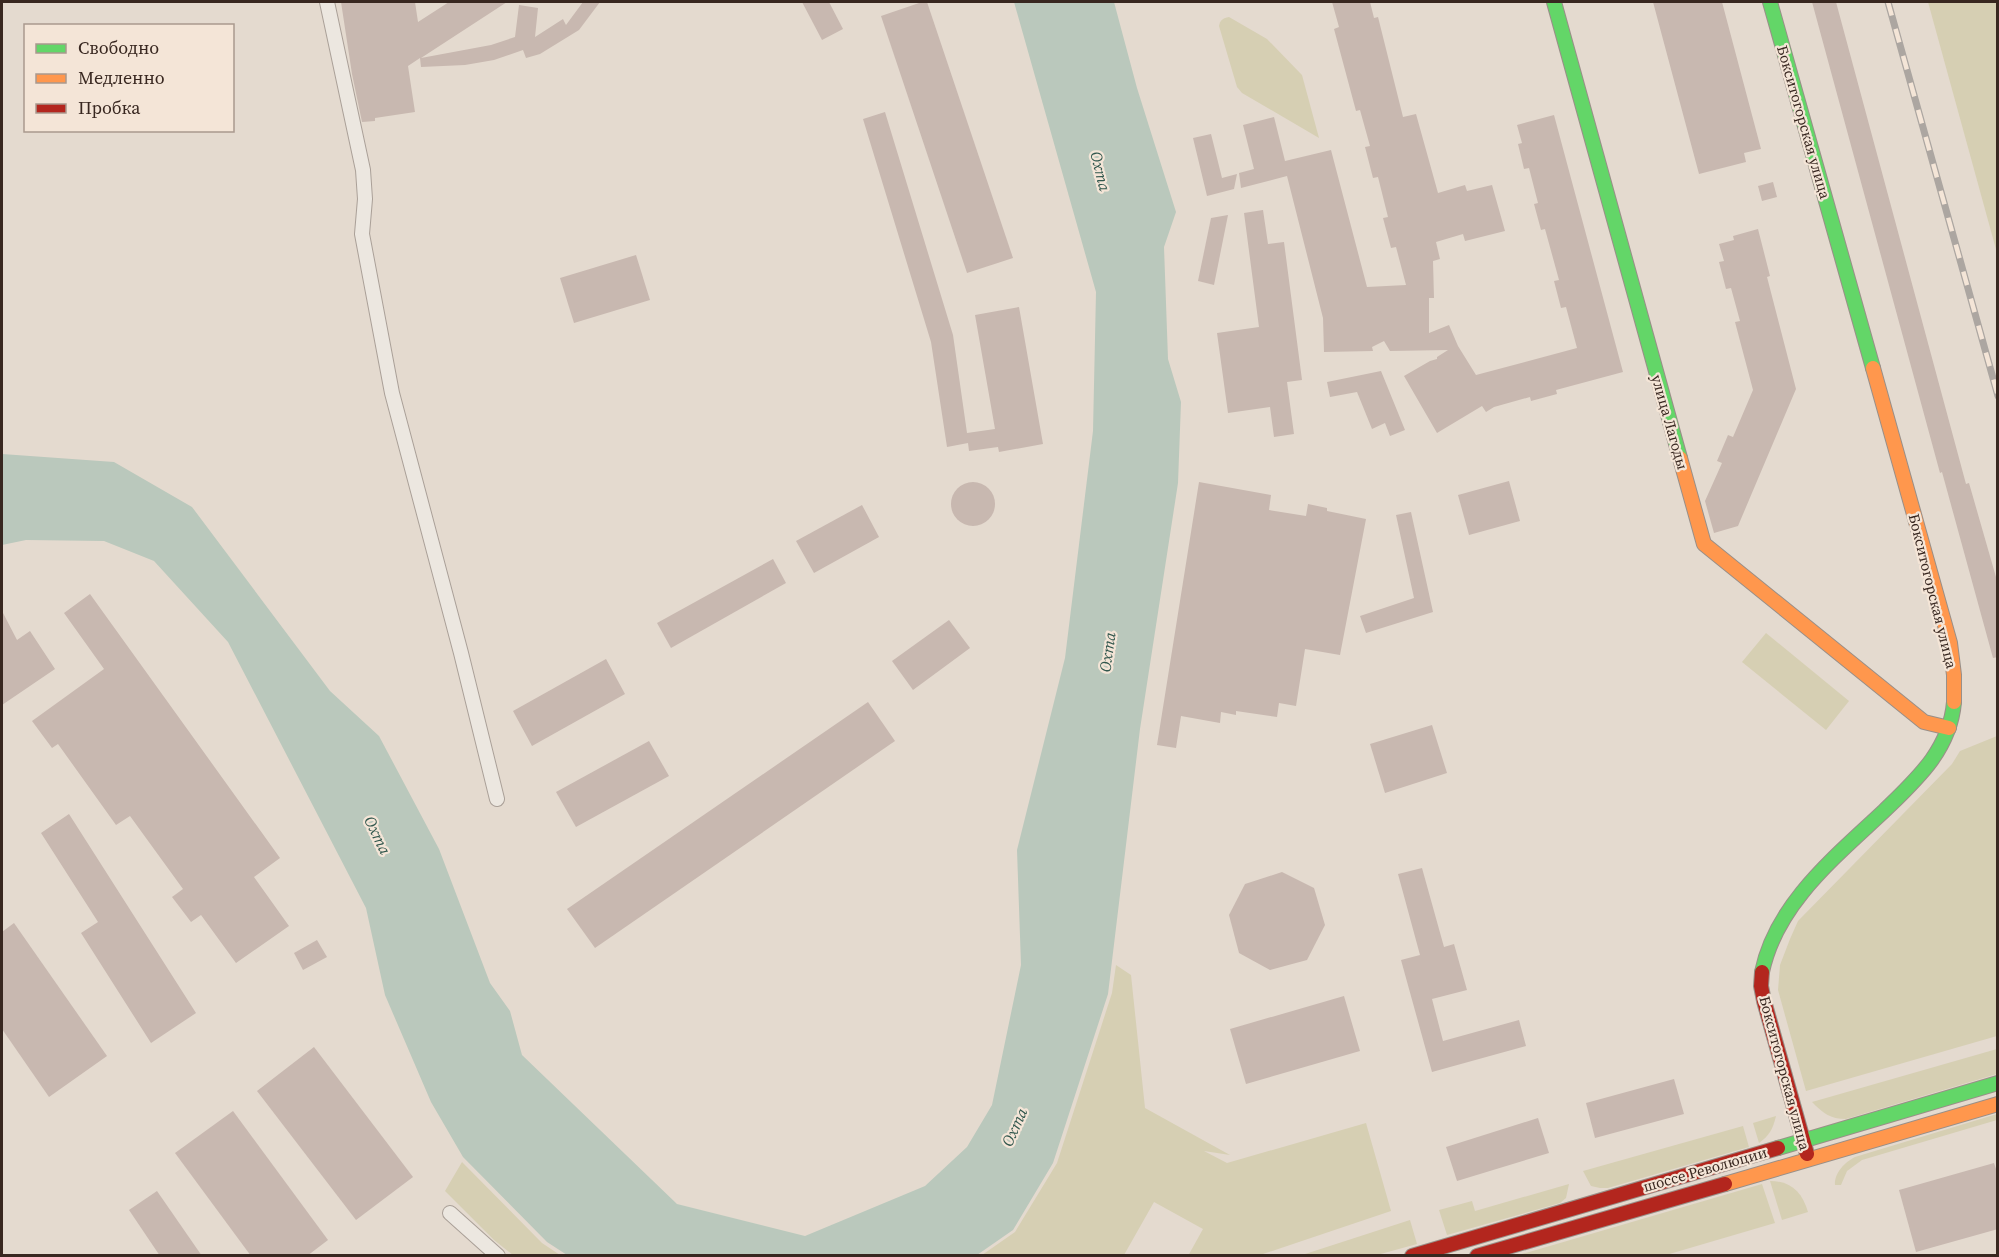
<svg xmlns="http://www.w3.org/2000/svg" width="1999" height="1257" font-family="'Source Serif 4',serif">
  <rect width="100%" height="100%" fill="#e4dacf"/>
  <g fill="#d6cfb3">
    <polygon points="1928,2 1997,2 1997,253"/>
    <path d="M1229,17L1267,39L1302,75L1319,138L1242,93L1237,87L1219,26C1220,20 1223,18 1229,17Z"/>
    <polygon points="1766,633 1849,701 1826,730 1742,662"/>
    <polygon points="1997,736 1997,1036 1806,1091 1778,990 1780,965 1790,939 1798,921 1952,764 1960,751"/>
    <polygon points="1116,965 1131,975 1145,1108 1230,1155 1204,1151 1227,1163 1366,1123 1391,1211 1260,1255 1188,1256 1203,1229 1154,1202 1124,1255 982,1255 1015,1232 1057,1163 1112,993"/>
    <path d="M1997,1049V1074L1846,1119C1830,1119 1823,1113 1812,1102Z"/>
    <path d="M1997,1114V1120L1862,1160L1847,1171L1841,1185H1835C1834,1173 1845,1162 1855,1157Z"/>
    <path d="M1776,1116C1773,1129 1769,1136 1759,1143L1753,1123Z"/>
    <polygon points="1743,1126 1749,1147 1608,1188 1600,1188 1591,1186 1583,1171"/>
    <polygon points="462,1162 542,1243 560,1255 513,1255 494,1240 445,1191"/>
    <path d="M1770,1181C1791,1181 1802,1192 1808,1212L1782,1220Z"/>
    <polygon points="1569,1184 1566,1198 1560,1203 1447,1235 1439,1210 1472,1201 1475,1211"/>
    <polygon points="1762,1184 1775,1223 1666,1255 1515,1256"/>
    <polygon points="1410,1220 1417,1244 1377,1255 1299,1256"/>
  </g>
  <polygon fill="#bac8bc" points="1014,2 1114,2 1137,88 1176,212 1164,247 1168,359 1181,402 1178,483 1140,729 1108,994 1053,1163 1013,1230 977,1255 567,1255 547,1242 463,1157 431,1102 385,995 366,908 228,642 154,561 104,541 26,540 2,545 2,454 114,462 192,507 330,691 379,736 439,849 490,983 510,1011 522,1055 677,1204 805,1236 925,1186 967,1147 992,1105 1021,965 1017,850 1065,658 1093,431 1096,292"/>
  <g fill="#c8b8b0">
    <polygon points="341,2 415,2 418,22 449,2 507,2 421,58 491,45 515,37 519,5 538,8 535,37 563,19 566,25 583,2 600,2 579,30 540,54 526,58 523,50 494,60 465,65 421,67 420,58 408,66 415,112 375,118 375,121 362,122 352,74"/>
    <polygon points="802,2 829,2 843,29 822,40"/>
    <polygon points="922,2 927,2 1013,258 967,273 881,16"/>
    <polygon points="1332,2 1370,2 1374,18 1378,17 1403,117 1416,114 1438,193 1465,185 1467,191 1492,185 1505,231 1465,241 1463,234 1436,242 1440,259 1433,261 1434,298 1429,298 1429,333 1449,325 1458,346 1476,375 1577,348 1566,307 1561,308 1554,281 1559,280 1545,229 1541,230 1534,204 1538,203 1529,168 1524,169 1518,144 1522,143 1517,125 1554,115 1623,372 1556,390 1557,394 1531,401 1530,397 1494,407 1486,412 1482,406 1437,433 1404,376 1430,361 1437,359 1437,357 1448,350 1390,351 1384,341 1372,347 1373,351 1324,352 1323,318 1287,176 1241,188 1239,173 1254,169 1243,125 1274,117 1285,161 1331,150 1367,287 1406,285 1396,247 1391,248 1383,218 1388,217 1378,177 1373,178 1365,147 1370,146 1360,110 1356,111 1334,29 1339,27"/>
    <polygon points="1653,2 1722,2 1761,149 1744,153 1746,162 1699,174"/>
    <polygon points="1812,2 1836,2 1966,484 1969,483 1998,584 1998,657 1993,658 1942,472 1940,473"/>
    <polygon points="885,112 953,335 967,433 995,429 975,315 1019,307 1043,444 999,452 998,447 969,451 968,443 947,447 931,342 863,119"/>
    <polygon points="1211,134 1222,178 1237,174 1234,189 1207,196 1193,138"/>
    <polygon points="1773,182 1777,197 1762,201 1758,186"/>
    <polygon points="1263,210 1268,244 1284,242 1302,380 1287,382 1294,434 1274,437 1270,407 1228,413 1217,333 1259,327 1244,213"/>
    <polygon points="1228,215 1214,285 1198,281 1211,218"/>
    <polygon points="1758,229 1770,276 1767,277 1796,389 1738,526 1714,533 1705,501 1722,463 1717,461 1728,435 1733,437 1753,390 1735,322 1740,321 1731,288 1726,289 1719,262 1724,261 1719,244 1734,240 1733,236"/>
    <polygon points="636,255 650,300 574,323 560,278"/>
    <polygon points="1381,371 1405,430 1390,436 1385,423 1372,429 1357,392 1330,397 1327,382"/>
    <polygon points="1509,481 1520,521 1469,535 1458,495"/>
    <circle cx="973" cy="504" r="22"/>
    <polygon points="1199,482 1271,495 1269,510 1306,516 1308,504 1327,508 1327,511 1366,519 1340,655 1305,649 1296,706 1279,703 1277,717 1236,711 1236,715 1221,712 1220,723 1181,716 1176,748 1157,745"/>
    <polygon points="862,505 879,537 814,573 796,541"/>
    <polygon points="1411,512 1433,612 1366,633 1360,616 1414,598 1396,515"/>
    <polygon points="773,559 786,583 671,648 657,623"/>
    <polygon points="90,594 280,858 254,877 289,926 236,963 201,915 191,922 172,897 183,889 130,816 116,825 58,744 52,748 32,721 104,669 64,613"/>
    <polygon points="2,611 17,640 30,631 55,669 2,705"/>
    <polygon points="949,620 970,648 913,690 892,661"/>
    <polygon points="606,659 625,694 532,746 513,711"/>
    <polygon points="868,702 895,741 595,948 567,909"/>
    <polygon points="1432,725 1447,773 1385,793 1370,744"/>
    <polygon points="649,741 669,776 576,827 556,792"/>
    <polygon points="69,814 196,1013 151,1043 81,933 98,922 41,833"/>
    <polygon points="1422,868 1444,947 1454,944 1467,990 1432,999 1443,1041 1519,1020 1526,1046 1432,1072 1401,960 1420,955 1398,874"/>
    <polygon points="1282,872 1314,888 1325,925 1307,960 1270,970 1239,953 1229,915 1245,884"/>
    <polygon points="14,923 107,1056 49,1097 2,1029 2,932"/>
    <polygon points="317,940 327,957 303,970 294,953"/>
    <polygon points="1344,996 1360,1051 1246,1084 1230,1029"/>
    <polygon points="314,1047 413,1177 356,1220 257,1091"/>
    <polygon points="1674,1079 1684,1114 1595,1138 1586,1103"/>
    <polygon points="233,1111 328,1240 307,1256 251,1256 175,1153"/>
    <polygon points="1538,1118 1549,1153 1457,1181 1446,1147"/>
    <polygon points="1994,1163 1998,1175 1998,1229 1916,1252 1899,1190"/>
    <polygon points="157,1191 202,1256 160,1256 129,1210"/>
  </g>
  <g fill="none" stroke-linecap="round" stroke-linejoin="round">
    <defs>
      <g id="street">
        <polyline points="327,2 363,170 365,199 362,234 392,393 461,653 497,799"/>
        <polyline points="450,1213 498,1256"/>
      </g>
      <g id="fast">
        <polyline points="1554,2 1680,458"/>
        <polyline points="1770,2 1873,368"/>
        <path d="M1762,972C1776,904 1835,857 1884,811C1916,780 1950,750 1954,702"/>
        <polyline points="1778,1148 1998,1083"/>
      </g>
      <g id="slow">
        <polyline points="1873,368 1950,643 1954,675 1954,702"/>
        <polyline points="1680,458 1704,544 1924,722 1949,728"/>
        <polyline points="1725,1184 1998,1104"/>
      </g>
      <g id="jam">
        <polyline points="1762,972 1761,986 1764,1001 1807,1154"/>
        <polyline points="1412,1256 1778,1148"/>
        <polyline points="1477,1256 1725,1184"/>
      </g>
    </defs>
    <use href="#street" stroke="#aaa098" stroke-width="16"/>
    <use href="#fast" stroke="#998f88" stroke-width="16"/>
    <use href="#slow" stroke="#998f88" stroke-width="16"/>
    <use href="#jam" stroke="#998f88" stroke-width="16"/>
    <use href="#street" stroke="#ece7e0" stroke-width="14"/>
    <use href="#fast" stroke="#63d668" stroke-width="14"/>
    <use href="#slow" stroke="#ff974d" stroke-width="14"/>
    <use href="#jam" stroke="#b3261e" stroke-width="14"/>
    <defs>
      <polyline id="rail" points="1888,2 1998,396"/>
    </defs>
    <use href="#rail" stroke="#aca6a1" stroke-width="7"/>
    <use href="#rail" stroke="#f4e5d7" stroke-width="4.5" stroke-dasharray="14" stroke-linecap="butt"/>
  </g>
  <g text-anchor="middle" dominant-baseline="central" stroke-width="4.5" stroke-linejoin="round" paint-order="stroke">
    <g font-size="15" fill="#382720" stroke="#f4e5d7">
      <text transform="translate(1804 122) rotate(74)">Бокситогорская улица</text>
      <text transform="translate(1670 422) rotate(74)">улица Лагоды</text>
      <text transform="translate(1933 591) rotate(76)">Бокситогорская улица</text>
      <text transform="translate(1785 1073) rotate(75)">Бокситогорская улица</text>
      <text transform="translate(1705 1169) rotate(-16)">шоссе Революции</text>
    </g>
    <g font-size="16" font-style="italic" fill="#31574d" stroke="#f4e5d7">
      <text transform="translate(1101 171) rotate(76)">Охта</text>
      <text transform="translate(1107 652) rotate(-82)">Охта</text>
      <text transform="translate(378 835) rotate(64)">Охта</text>
      <text transform="translate(1014 1127) rotate(-66)">Охта</text>
    </g>
  </g>
  <rect width="1999" height="1257" fill="none" stroke="#382720" stroke-width="6"/>
  <rect x="24" y="24" width="210" height="108" fill="#f4e5d7" stroke="#a9998e" stroke-width="1.5"/>
  <rect x="36" y="44" width="30" height="9" fill="#63d668" stroke="#a9998e" stroke-width="1.5"/>
  <text x="78" y="54" font-size="18" fill="#382720">Свободно</text>
  <rect x="36" y="74" width="30" height="9" fill="#ff974d" stroke="#a9998e" stroke-width="1.5"/>
  <text x="78" y="84" font-size="18" fill="#382720">Медленно</text>
  <rect x="36" y="104" width="30" height="9" fill="#b3261e" stroke="#a9998e" stroke-width="1.5"/>
  <text x="78" y="114" font-size="18" fill="#382720">Пробка</text>
</svg>
